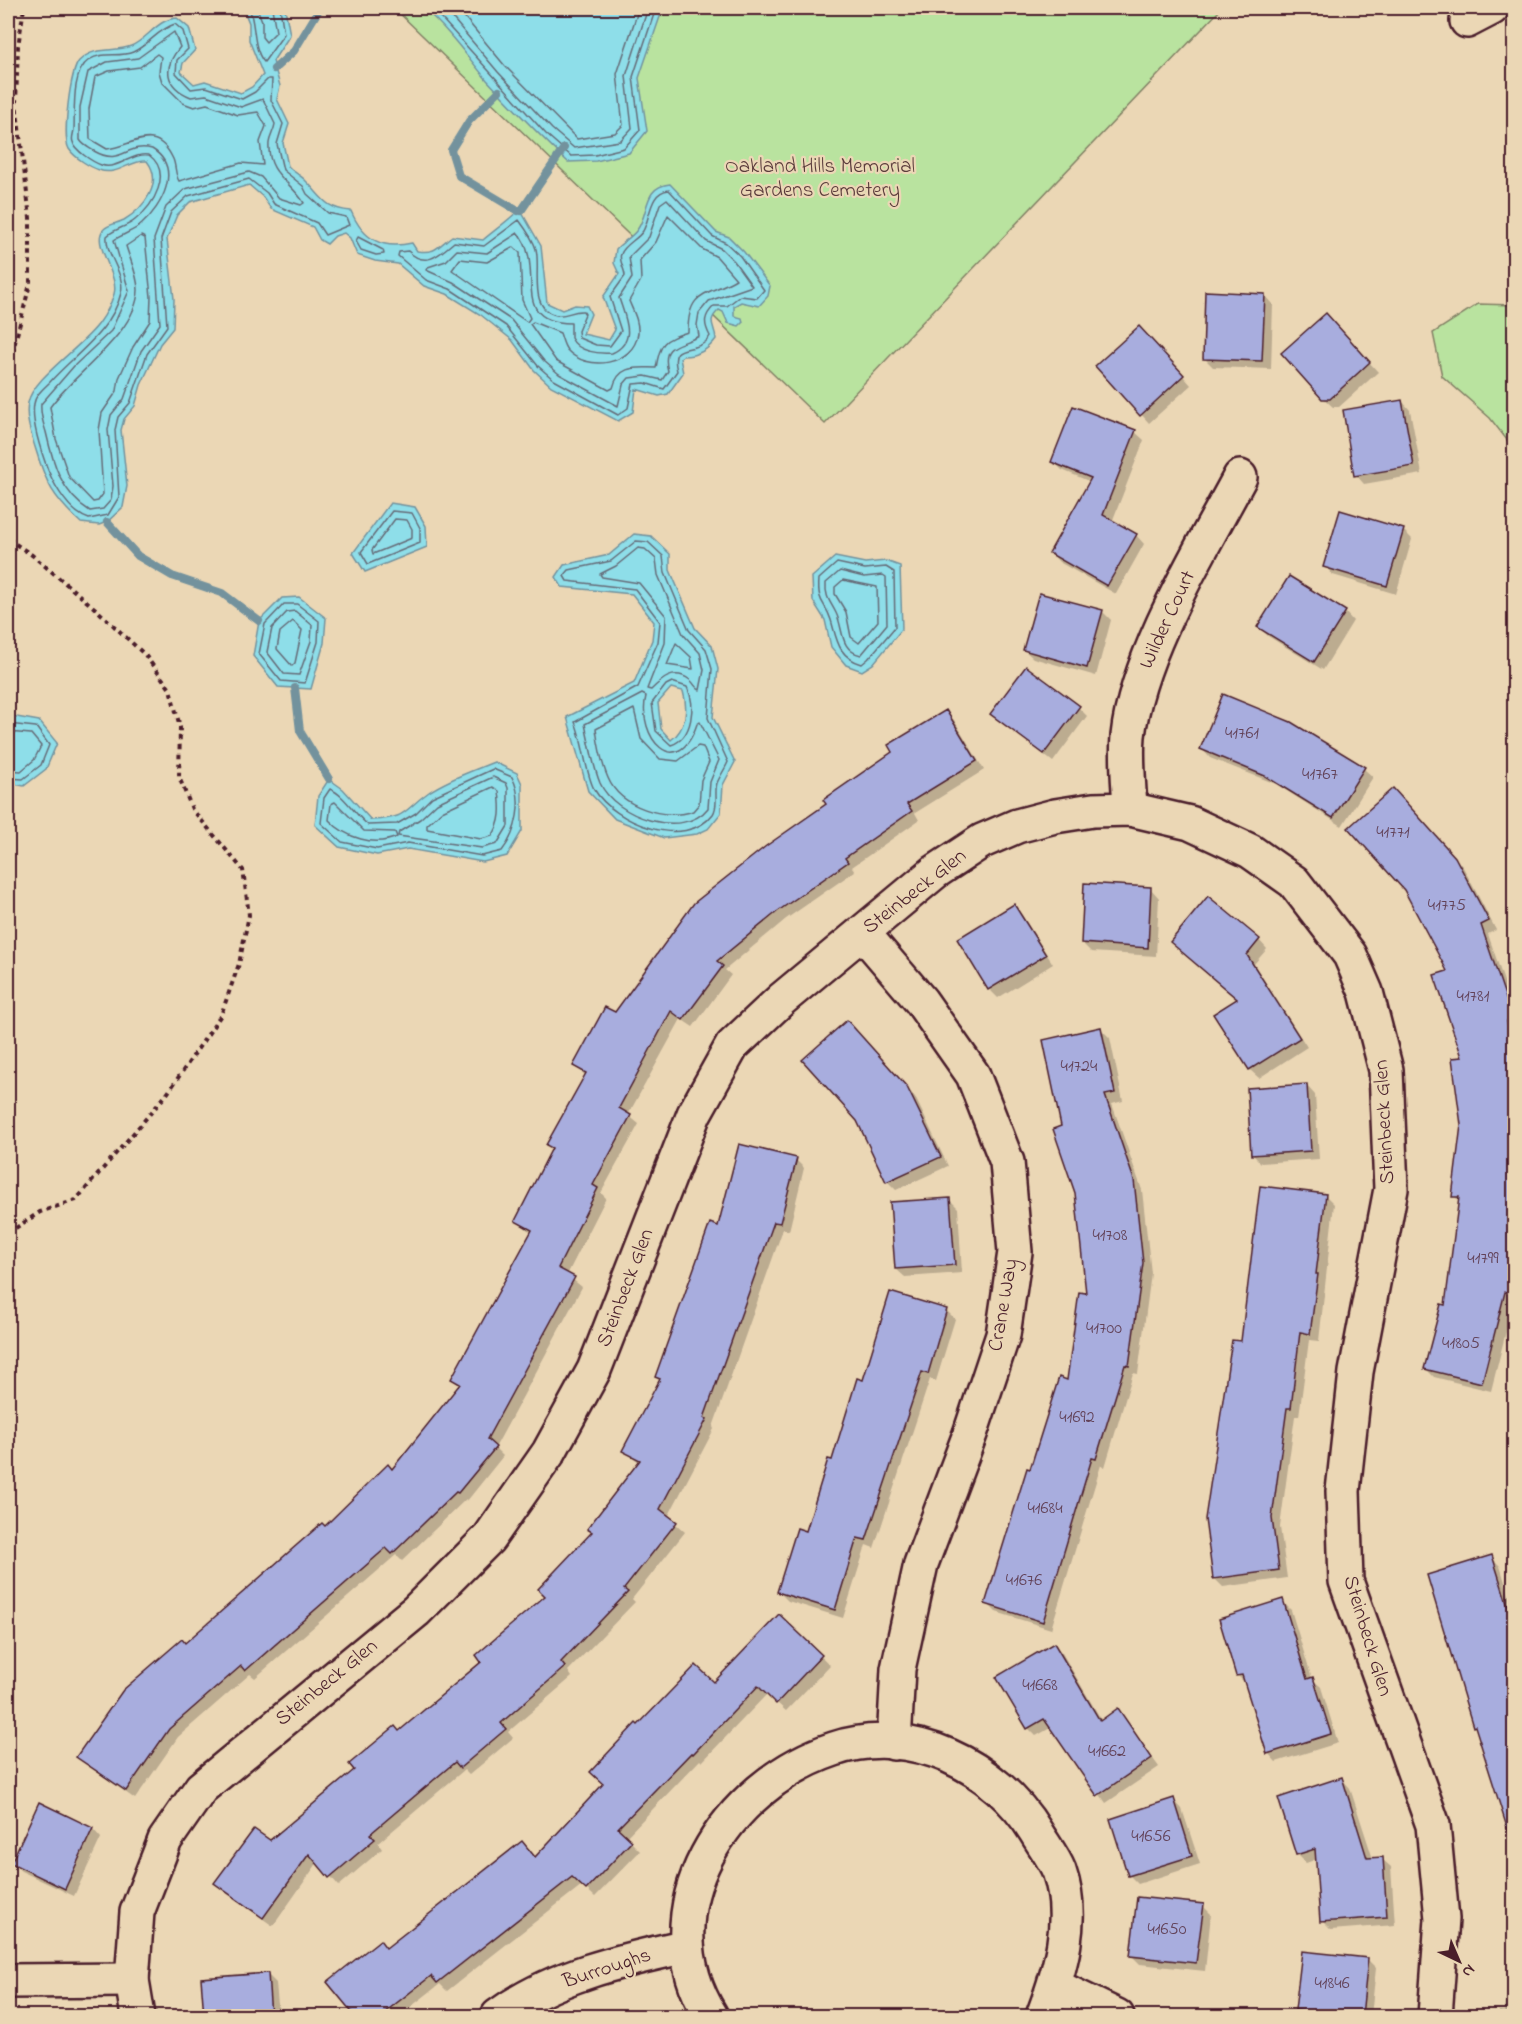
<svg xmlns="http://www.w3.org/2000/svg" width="1522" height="2024" font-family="'Indie Flower',sans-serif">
  <rect width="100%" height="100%" fill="#ebd7b5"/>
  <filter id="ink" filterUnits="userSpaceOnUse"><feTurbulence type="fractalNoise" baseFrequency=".0167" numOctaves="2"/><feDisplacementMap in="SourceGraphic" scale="12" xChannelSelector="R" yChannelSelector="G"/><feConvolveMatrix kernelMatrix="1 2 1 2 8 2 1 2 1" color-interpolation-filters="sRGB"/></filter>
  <g filter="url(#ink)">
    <g fill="#b9e39f" stroke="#828165" stroke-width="1.5">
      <polygon points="394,8 1222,8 825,424"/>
      <polygon points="1478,304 1514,305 1514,449 1490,418 1442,376 1433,333"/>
    </g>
    <g fill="#8edee9" stroke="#73929d" stroke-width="1.5" fill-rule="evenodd">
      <path d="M243,8H285L290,35L273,61L280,86L277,99L289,124L283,143L288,166C294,173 301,175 306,181C323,198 324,208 351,211C363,239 381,250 412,243L417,251C436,254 438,246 452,236L483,240C495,230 506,222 518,211H521L541,246L547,303L562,310L575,305L587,306L591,314L583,334L609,340L615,330L603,297L619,274L614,263L616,249C622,242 631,238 637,230C650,213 642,187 670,184L716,232L729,237L744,252L770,286L768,296L759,306L741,302L734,306V316L742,318L743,322L739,326L728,323L723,312L719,310C706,322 715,325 716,339C708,350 696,356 683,356L680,358L683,373L668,394L659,396L636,389L633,412L618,421L551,386L534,370L512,340L481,315L447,294L424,286L398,264L375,261L357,255L350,238L344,233L335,236L327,244L320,240L313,227L271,209L263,197L249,185L190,202L177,215L167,239L174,299L173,328L160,344L141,385L135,406L124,419L121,430L127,486L123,507L107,522L99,525L81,523C53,497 46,484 35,447C31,434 25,417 28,403C32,378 85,345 100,322C106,314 111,303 114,294C120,276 90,242 104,229C108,225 118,223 124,220C144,208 164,183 147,161C131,159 117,177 99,170C90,167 75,158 69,149C62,138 70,71 79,61C95,45 113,53 131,46C148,39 157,19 177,18L189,28L195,50L183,63L181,72L194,84L205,81L241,93L252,87L263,75L249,40V23Z"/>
      <path d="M423,8H663L639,78L647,131L629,153L596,161L568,162C540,136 513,108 487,80C466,55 448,29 423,8Z"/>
      <polygon points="390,503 415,507 426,526 427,547 365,572 353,553"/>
      <path d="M634,534L651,536L670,554V570L695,628L712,646L718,669L713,717L735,762L723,785L721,813L708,829L697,834L664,838L615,819L588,791L567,717L634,683L652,640L654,622L632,594L562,587L556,577L564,565L609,555ZM671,688L683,691C688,708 687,728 671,740L661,729L658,703Z"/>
      <polygon points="835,557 865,563 886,561 900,566 902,629 873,664 862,671 846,665 831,647 825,620 813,601 812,577"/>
      <polygon points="299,597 326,618 324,643 311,689 278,687 253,656 259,621 282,598"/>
      <polygon points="11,716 39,721 57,743 46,769 24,786 8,783 8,722"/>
      <path d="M494,762L517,773L522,784V831L507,856L483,862L408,849L377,855L339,847L315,825L318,796L329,779L343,789L371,820C409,818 402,811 429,792C448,779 472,771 494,762Z"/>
    </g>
    <g fill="#0003">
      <polygon points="1265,295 1273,304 1271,369 1213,367 1204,358"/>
      <polygon points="1334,323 1378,372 1339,407 1333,407 1323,398"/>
      <polygon points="1148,336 1191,385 1149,423 1141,414"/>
      <polygon points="1402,401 1410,410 1422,474 1364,484 1356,475"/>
      <polygon points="1135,432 1144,440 1112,522 1136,535 1144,544 1116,594 1059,562 1051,553 1091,482 1062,470 1053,461"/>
      <polygon points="1403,530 1412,539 1396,594 1333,575 1325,566"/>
      <polygon points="1040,594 1103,612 1111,620 1096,676 1033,658 1024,650"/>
      <polygon points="1345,612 1353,621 1323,670 1268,636 1259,627"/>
      <polygon points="1079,708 1087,716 1053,762 992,714"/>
      <polygon points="945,712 954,720 984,770 915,813 919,820 852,867 855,871 786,919 725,970 731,975 693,1027 681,1019 628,1115 639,1124 601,1193 606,1198 567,1275 582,1287 495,1448 503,1456 467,1501 466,1499 402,1561 396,1555 255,1678 250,1674 178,1737 135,1799 87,1765 78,1757 186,1645 393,1471 460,1386 453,1379 532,1233 516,1221 553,1149 548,1145 586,1076 575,1066 616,1014 828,804"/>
      <polygon points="1291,723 1364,769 1373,777 1342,826 1276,784 1210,758 1202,749"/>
      <polygon points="1401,799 1463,867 1496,930 1488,934 1514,1011 1514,1300 1491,1391 1434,1377 1426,1369 1446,1307 1460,1202 1454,1196 1463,1125 1464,1058 1449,972"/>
      <polygon points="1151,889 1159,898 1156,956 1091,952 1082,943"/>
      <polygon points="1014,906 1022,915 1053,964 998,998 990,990 959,940"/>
      <polygon points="1259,940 1267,949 1254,964 1307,1047 1259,1078 1250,1070 1215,1015 1239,999 1172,942"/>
      <polygon points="1101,1029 1110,1038 1123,1101 1112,1104 1142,1190 1151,1273 1138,1374 1133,1373 1105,1467 1101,1465 1051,1629 996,1612 987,1603 1031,1471 1068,1382 1088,1294 1077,1193 1062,1127"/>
      <polygon points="855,1030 915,1097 948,1166 896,1190 888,1182 858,1120"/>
      <polygon points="1307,1086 1315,1095 1319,1159 1261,1163 1252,1154"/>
      <polygon points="796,1160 804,1168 789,1231 783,1229 713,1427 714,1429 668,1517 685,1532 632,1599 635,1602 568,1671 572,1677 508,1732 513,1738 469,1775 464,1770 378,1843 382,1849 339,1886 318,1862 273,1926 225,1892 216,1883 270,1842 483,1662 547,1596 594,1533 640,1463 624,1450 661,1381 657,1377 719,1228"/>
      <polygon points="1326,1196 1334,1204 1319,1341 1309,1340 1299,1416 1295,1416 1280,1527 1287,1578 1223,1587 1214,1578 1243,1343"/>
      <polygon points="949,1199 958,1208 962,1273 905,1277 896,1269"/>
      <polygon points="891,1294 947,1311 955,1319 936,1381 930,1379 874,1548 866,1545 843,1618 788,1601 779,1592 807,1533 864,1382"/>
      <polygon points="1491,1557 1500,1566 1514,1612 1514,1826 1478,1731 1474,1726 1429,1576"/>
      <polygon points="1282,1601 1291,1610 1312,1679 1321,1687 1338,1743 1276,1762 1268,1753 1246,1684 1238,1676"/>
      <polygon points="779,1616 830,1665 786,1711 767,1694 702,1762 700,1760 626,1837 640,1851 595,1897 582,1885 447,1991 440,1984 399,2016 356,2016 329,1982 536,1858 714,1684"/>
      <polygon points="1054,1645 1062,1653 1102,1721 1118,1710 1159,1767 1106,1803 1052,1727 1036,1736 1028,1728"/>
      <polygon points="1342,1779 1350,1788 1373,1859 1382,1859 1391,1867 1395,1925 1331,1930 1322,1921 1317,1859 1306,1863 1297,1854"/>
      <polygon points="1174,1800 1182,1809 1200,1864 1138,1884 1129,1875"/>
      <polygon points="93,1829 101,1838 74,1896 21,1871 12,1863"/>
      <polygon points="1514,1840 1514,1900 1509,1841"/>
      <polygon points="1203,1906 1211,1914 1205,1971 1140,1964 1131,1955"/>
      <polygon points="1514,1925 1514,2016 1498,2016 1499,2011 1505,2012"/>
      <polygon points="1368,1960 1376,1968 1371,2016 1303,2016 1296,2010"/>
      <polygon points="268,1975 276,1983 279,2016 206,2016 203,1979"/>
    </g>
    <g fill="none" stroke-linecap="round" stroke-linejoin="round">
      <g stroke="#656b77" stroke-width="1.5">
        <path d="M249,8C256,24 252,48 264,62L284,34L280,8"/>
        <polyline points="257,8 262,21 262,37 266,42 276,32 272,8"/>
        <polyline points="432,8 546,134 571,156 595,155 624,148 640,130 633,77 656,8"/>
        <polyline points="444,8 498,72 552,129 574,148 620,141 632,128 626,76 648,8"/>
        <polyline points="457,8 505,66 577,139 615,133 623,125 617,74 639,8"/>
        <path d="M175,24L183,31L188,49L177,60L176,73L191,89L206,87L242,99L255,92L268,79H272L271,100L283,124L277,144L283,170L303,186L307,194L328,213L346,217L349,225L325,235L317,223L274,204L267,193L249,179L188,196L171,212L161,239L167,326L147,354L130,403L118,417L115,430L119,497L108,515L89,519C70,513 55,487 48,470C42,454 31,421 34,404C35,395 44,388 50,382C74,355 112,331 121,293C126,274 105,255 107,236C114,229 127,227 135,220C154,205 173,173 149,155C132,152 117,171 101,165C93,162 75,151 73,142C71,138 74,133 74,129C75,111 71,72 89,60C103,51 119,58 133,52C149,45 158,29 175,24Z"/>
        <path d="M174,32L180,47C163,67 164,86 191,97L206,95L241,107L263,99L275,124C274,131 270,136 269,143C267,175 291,181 304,203L301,205L279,198L261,177L249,172L185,189L166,207L154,239L160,324L141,351L124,399L111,415L108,430L113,486L111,500L103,509L90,511C61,493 53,463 46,432C43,422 40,415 41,404L74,366L111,331L129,291L114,240C123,234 134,231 142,224C162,206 183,168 152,149C126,142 122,167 94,151C88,147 84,146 80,140V107L88,72L107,62L138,58Z"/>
        <path d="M157,54L161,57L159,72L162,82L183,103L194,107L207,104L238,115L258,112L266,126L260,142L263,165L241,163L179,181C175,175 176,166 173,159C156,122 133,146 107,149L90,139L89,109L95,77L109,71L140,67Z"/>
        <path d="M669,190L712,236L726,243L740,256L764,290L757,298L740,296L727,306H714C704,316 703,323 710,336C698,358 668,337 677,371L664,389L645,383L633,384L628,408L618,415L554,380L538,366L506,326L450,289L426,280L398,256L399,252L408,251C426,269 440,254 454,242L484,246L519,220C525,228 533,239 536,249C541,269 528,309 556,315C566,317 573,310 583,311L585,314L578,331L579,338L596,345L610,346L621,331L610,297L625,276C625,269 618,260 621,254C624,245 638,239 643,231C651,217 649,192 669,190Z"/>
        <path d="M667,199L706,241L722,249L734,261L752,286L709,301L699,313L697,325L699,336C682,346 660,342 668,371L662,380L645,376L629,378L623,385L618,406L559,374L544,361L511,320L453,282L426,270L428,267L446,261L457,250L487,253L518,233C547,268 507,322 571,323V338C578,352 598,354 612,353C638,341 625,318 619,298L632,278L629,257L649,237L660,204Z"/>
        <path d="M668,215L702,249L717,257L736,279C708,296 688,289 688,332C663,340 660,342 656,368C637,368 619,364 613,388L609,390L556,361L530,324L533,322L560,333C562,338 563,345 567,350C587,372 634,366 638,333C639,321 633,311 629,301L641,280L640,260L656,242Z"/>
        <path d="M141,236L145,238L151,297L150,321L133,347L119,378L117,391L102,413L99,430L103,494L98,501L93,502L69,477L56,439L50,407C73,374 137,333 138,290C138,275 130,260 126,246Z"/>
        <polygon points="358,237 383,250 384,254 376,255 361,250 356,241"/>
        <polygon points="514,247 520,253 522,300 530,318 527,322 452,270 460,259 487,262"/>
        <polygon points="392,511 412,513 420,528 420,543 368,564 361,552"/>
        <polygon points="395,519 407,520 412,529 412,538 373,554 372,550"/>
        <path d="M636,541L648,542L663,556L665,573L689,630L706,649L712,669L708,718L728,762C725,769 720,776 717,783C714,792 719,805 713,814C685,851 614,823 594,789C586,775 583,740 575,722L638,687L658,642L660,622L635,589L567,581L564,576L569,570L611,561Z"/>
        <path d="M638,548L645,549L656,559L658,575L683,634L700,653L704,670L700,690C695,688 695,684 690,680C674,668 662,679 651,690L647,689L665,643L666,616L639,583L602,577L600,574L616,566Z"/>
        <path d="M837,563L865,569L886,567L894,572L895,627L868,659L862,664C838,657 837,640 831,620C825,601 817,604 819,579Z"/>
        <path d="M840,571L864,577L883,575L886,577L887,624L861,655C839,650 844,629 836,613C830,601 825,597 826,583Z"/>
        <polygon points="843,580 877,587 878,621 859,643 851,637 846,612 835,594 835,587"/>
        <polygon points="284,604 297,604 319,621 318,642 305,683 281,681 259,654 265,624"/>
        <polygon points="295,611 312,625 311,641 299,675 284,674 267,652 272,628 287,612"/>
        <polygon points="293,621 302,630 295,663 292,666 277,649 280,632"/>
        <polygon points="676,643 691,657 693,669 667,665"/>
        <path d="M672,682L687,687C696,705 693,738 671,745L656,731L652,703L666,685Z"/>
        <path d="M642,694L646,696C636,737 677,783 697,724L700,722L719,760L710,782L708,808C683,840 615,817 600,783C593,766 589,742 585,724Z"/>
        <path d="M634,709L641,739L660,759L678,761L698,746L703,747L709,762L701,780L699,804L693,811C666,821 620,807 608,778C602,764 598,744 596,729Z"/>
        <polyline points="8,724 36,727 49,745 41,765 23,779 8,778"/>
        <polyline points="8,732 31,734 41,746 34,760 21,771 8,770"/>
        <path d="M493,769L512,777C524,800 517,832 502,851L482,856L408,843L377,849L342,842L321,823L324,798L330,789C345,795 355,815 368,825L397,824L416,813L432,797Z"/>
        <polygon points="493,777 506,783 508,788 508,826 497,844 482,848 398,836 399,832 420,819 437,803"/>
        <path d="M493,787L499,791C501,808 502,822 492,836L481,839L427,829V825L442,811Z"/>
        <path d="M335,802L364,831L395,832L397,837C374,847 346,838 329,820L331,804Z"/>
      </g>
      <g stroke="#73929d" stroke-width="8">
        <polyline points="274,69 294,51 320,8"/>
        <polyline points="499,91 469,121 451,150 459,176 518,211"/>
        <polyline points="521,211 564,148"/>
        <polyline points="107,522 138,556 172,576 222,593 259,621"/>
        <polyline points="295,688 300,731 329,779"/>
      </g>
    </g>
    <g fill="#a8adde" stroke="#4a1f2b" stroke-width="1.5">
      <polygon points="1205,291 1265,294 1262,361 1203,359"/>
      <polygon points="1326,313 1370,362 1330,399 1322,399 1281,353"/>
      <polygon points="1139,326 1184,375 1140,416 1095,366"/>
      <polygon points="1402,400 1414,466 1354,476 1343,410"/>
      <polygon points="1073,406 1136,430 1103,515 1137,534 1107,586 1049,553 1091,478 1051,462"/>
      <polygon points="1340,510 1404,529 1387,586 1323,567"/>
      <polygon points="1289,576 1346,611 1314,662 1257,627"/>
      <polygon points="1039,593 1103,610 1087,668 1023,650"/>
      <polygon points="1026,666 1080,706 1044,754 990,714"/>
      <polygon points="1223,694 1291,722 1365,767 1333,818 1265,776 1200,749"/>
      <polygon points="946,710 977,761 907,804 912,811 845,858 848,862 778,911 717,961 723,966 683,1020 671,1011 619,1108 631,1115 593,1185 598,1188 558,1268 575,1277 487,1439 496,1447 458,1493 456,1492 392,1554 386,1548 245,1671 241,1666 169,1729 126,1791 76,1757 123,1690 182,1639 185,1643 322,1523 325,1526 388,1464 392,1469 460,1384 451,1379 532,1230 515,1221 552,1148 546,1145 586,1073 573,1066 605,1007 615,1012 694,903 766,846 826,804 823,800 892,752 888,745"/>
      <polygon points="1393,788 1455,857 1489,921 1481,925 1513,1019 1507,1021 1515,1071 1515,1293 1505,1292 1482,1383 1424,1369 1441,1304 1445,1305 1459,1197 1452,1197 1461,1125 1452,1058 1462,1057 1434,975 1447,971 1404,890 1348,828"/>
      <polygon points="1084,883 1151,887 1148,948 1081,943"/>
      <polygon points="1208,896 1260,939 1247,955 1300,1038 1249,1070 1213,1014 1237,999 1170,942"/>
      <polygon points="1014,904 1046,955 988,990 957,939"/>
      <polygon points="847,1020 907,1087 941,1157 886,1182 857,1121 802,1060"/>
      <polygon points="1101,1027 1115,1093 1105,1095 1134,1180 1143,1263 1129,1366 1125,1365 1096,1459 1092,1458 1043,1622 985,1604 1027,1468 1030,1469 1059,1377 1067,1380 1079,1292 1086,1293 1075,1193 1053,1129 1061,1126 1043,1040"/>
      <polygon points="1307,1084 1311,1151 1251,1155 1247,1088"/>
      <polygon points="739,1144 797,1158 780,1223 774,1222 704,1418 707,1419 660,1509 677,1522 624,1589 628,1592 561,1662 565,1667 501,1723 506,1729 460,1768 455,1762 370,1834 375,1839 329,1878 309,1854 263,1918 214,1883 254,1829 270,1840 354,1770 349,1764 395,1726 399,1731 481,1662 476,1655 545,1596 538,1589 592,1532 587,1529 640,1460 622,1451 660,1379 655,1377 710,1223 718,1226"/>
      <polygon points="1260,1186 1326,1194 1316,1274 1318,1274 1310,1334 1300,1332 1291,1408 1287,1408 1272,1518 1279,1570 1213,1579 1205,1519 1232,1340 1241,1341"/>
      <polygon points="950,1198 955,1265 895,1269 890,1202"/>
      <polygon points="890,1292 947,1309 928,1374 922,1372 866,1540 857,1538 835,1610 777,1592 797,1528 806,1531 828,1459 832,1460 857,1378 863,1380"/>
      <polygon points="1492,1555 1515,1629 1515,1836 1510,1837 1475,1726 1473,1727 1427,1575"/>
      <polygon points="1283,1599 1307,1679 1313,1677 1331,1734 1267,1754 1242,1675 1236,1676 1219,1619"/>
      <polygon points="779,1614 822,1655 776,1704 758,1686 693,1754 691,1753 618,1828 632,1841 586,1890 572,1877 437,1983 431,1976 380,2016 355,2016 327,1982 380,1940 386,1948 522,1841 535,1857 603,1784 590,1772 636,1723 638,1725 696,1665 714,1682"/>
      <polygon points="1054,1643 1100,1721 1118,1708 1152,1758 1097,1796 1044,1719 1027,1729 996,1677"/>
      <polygon points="1342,1777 1367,1858 1383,1857 1387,1917 1320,1922 1315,1849 1296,1855 1278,1798"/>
      <polygon points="1174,1798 1192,1856 1128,1876 1110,1819"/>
      <polygon points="39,1802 93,1828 65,1889 11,1863"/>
      <polygon points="1137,1897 1204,1904 1196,1963 1130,1956"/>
      <polygon points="1302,1951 1368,1958 1362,2016 1295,2010"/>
      <polygon points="268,1973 271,2016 204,2016 201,1978"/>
    </g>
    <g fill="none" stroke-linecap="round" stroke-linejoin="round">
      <defs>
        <g id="minor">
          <polyline points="1467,21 1492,8"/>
          <path d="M1130,809C1129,785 1126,760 1128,736C1137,654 1201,550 1240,477"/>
          <polyline points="863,933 921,1001 973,1075 1007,1162 1015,1252 1003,1335 970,1434 921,1564 898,1669 894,1743"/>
          <polyline points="8,1981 132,1980"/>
          <polyline points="1055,1986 1117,2016"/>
          <polyline points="138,2016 132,1980 137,1912 165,1840 201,1788 416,1611 489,1538 549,1452 594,1370 694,1114 732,1046 782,999 935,872 982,841 1017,826 1055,816 1093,810 1130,809 1190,823 1250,851 1294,882 1350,955 1366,992 1386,1070 1391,1189 1356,1372 1343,1491 1346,1581 1433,1825 1442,1919 1435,2016"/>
          <path d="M498,2016C551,1976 623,1960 687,1946"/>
          <path d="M711,2016C644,1909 726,1785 834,1749C911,1723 996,1766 1036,1832C1043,1844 1054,1858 1059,1871C1076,1919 1060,1971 1043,2016"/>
        </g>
      </defs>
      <use href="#minor" stroke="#4a1f2b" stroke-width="38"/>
      <g stroke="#4a1f2b" stroke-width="4" stroke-dasharray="4.5 4.5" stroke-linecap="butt">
        <polyline points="8,370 30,284 30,218 16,103 18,46 24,8"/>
        <polyline points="8,539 32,555 98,611 145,655 170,689 180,727 179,777 192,809 243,870 249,915 239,964 221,1015 167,1094 76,1200 40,1212 8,1233"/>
      </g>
      <use href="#minor" stroke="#ebd7b5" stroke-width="33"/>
    </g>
  </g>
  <g text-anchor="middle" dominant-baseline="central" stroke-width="4.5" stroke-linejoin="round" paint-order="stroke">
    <g font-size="18" fill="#624258">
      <text x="1242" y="734">41761</text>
      <text x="1320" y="775">41767</text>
      <text x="1393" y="833">41771</text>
      <text x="1447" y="906">41775</text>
      <text x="1473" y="997">41781</text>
      <text x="1079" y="1067">41724</text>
      <text x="1110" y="1236">41708</text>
      <text x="1483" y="1259">41799</text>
      <text x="1104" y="1329">41700</text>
      <text x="1461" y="1344">41805</text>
      <text x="1077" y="1418">41692</text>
      <text x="1045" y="1509">41684</text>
      <text x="1024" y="1581">41676</text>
      <text x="1040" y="1686">41668</text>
      <text x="1107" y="1752">41662</text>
      <text x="1151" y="1837">41656</text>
      <text x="1167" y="1930">41650</text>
      <text x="1332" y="1984">41846</text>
    </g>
    <g font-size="21" fill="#5b3c3c" stroke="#ebd7b5">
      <text x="820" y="167">Oakland Hills Memorial<tspan x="820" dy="24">Gardens Cemetery</tspan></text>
    </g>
    <g font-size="21" fill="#4a1f2b" stroke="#ebd7b5">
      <text transform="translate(1168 620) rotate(-65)">Wilder Court</text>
      <text transform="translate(915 892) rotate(-38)">Steinbeck Glen</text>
      <text transform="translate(1385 1122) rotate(-93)">Steinbeck Glen</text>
      <text transform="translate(626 1288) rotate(-69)">Steinbeck Glen</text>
      <text transform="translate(1004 1305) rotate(-80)">Crane Way</text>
      <text transform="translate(1367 1636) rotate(73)">Steinbeck Glen</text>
      <text transform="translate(327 1683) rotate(-39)">Steinbeck Glen</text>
      <text transform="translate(607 1969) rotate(-18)">Burroughs</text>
    </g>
  </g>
  <rect width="1522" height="2024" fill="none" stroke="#ebd7b5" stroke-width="30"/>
  <rect x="15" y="15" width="1492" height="1994" fill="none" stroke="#4a1f2b" stroke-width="2" filter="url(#ink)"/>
  <g transform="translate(1459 1961) rotate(136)" stroke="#ebd7b5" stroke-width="4.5" paint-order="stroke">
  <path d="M0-4.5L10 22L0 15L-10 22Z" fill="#4a1f2b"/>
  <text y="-9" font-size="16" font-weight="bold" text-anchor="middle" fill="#4a1f2b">N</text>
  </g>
</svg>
